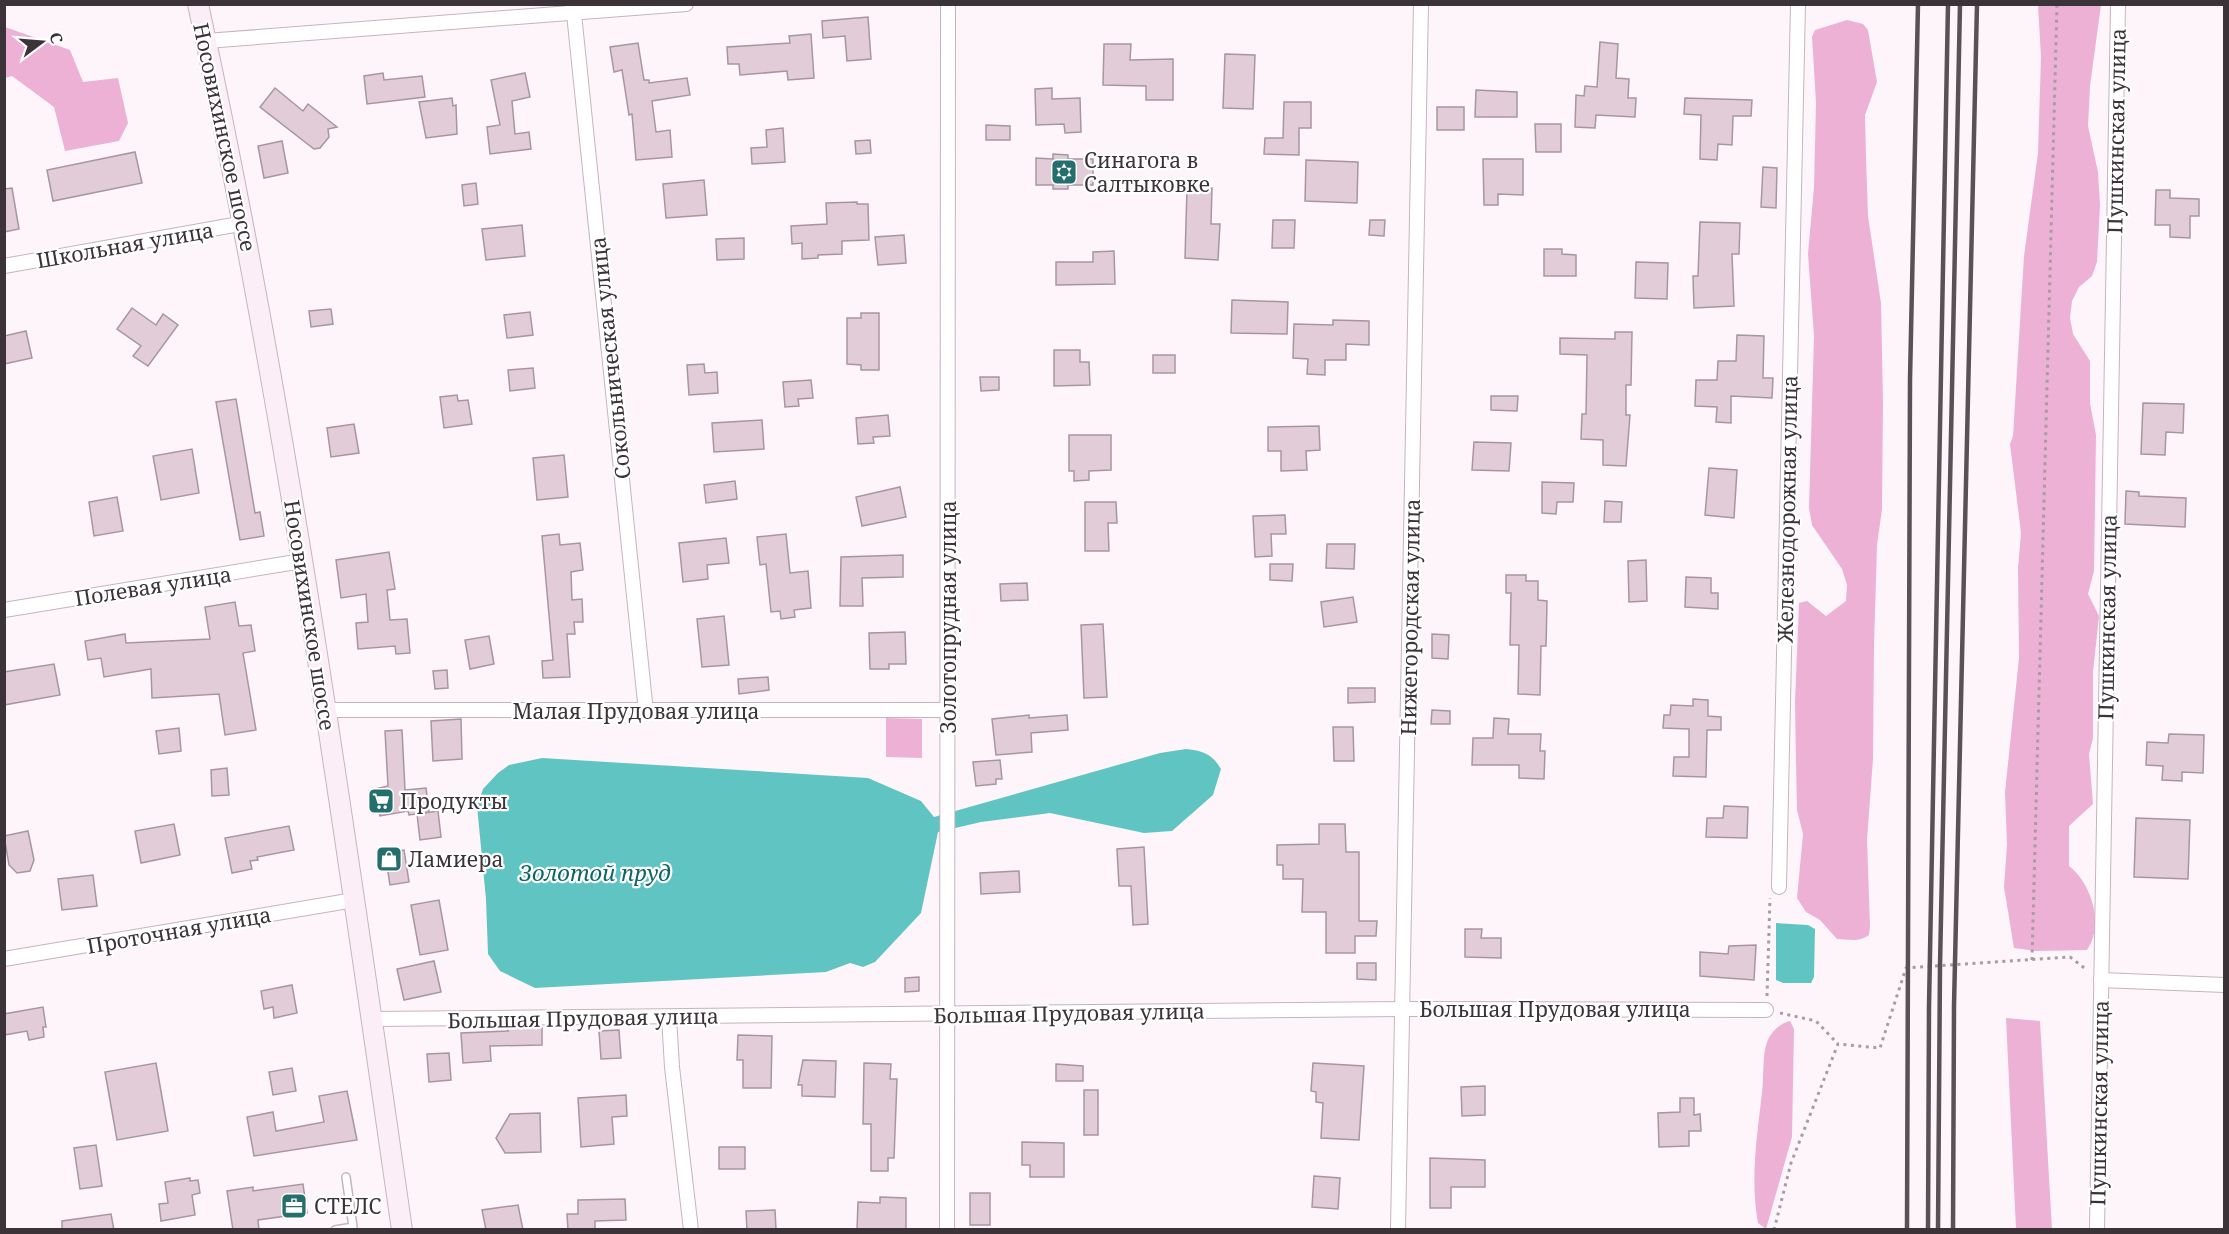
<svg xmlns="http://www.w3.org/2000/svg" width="2229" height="1234" font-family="'Noto Serif',serif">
  <rect width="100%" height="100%" fill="#fef5fa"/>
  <g fill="#edb1d6">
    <path d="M2038,5H2101L2090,86L2088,126L2098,172L2100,205L2097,262L2092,276L2079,287L2072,301L2070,318L2073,334L2090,361V403L2096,435L2094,571L2088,594L2099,616L2093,672V738L2089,754L2093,804L2069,826V866C2091,883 2105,924 2087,950L2035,951L2014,948L2004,887L2007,844L2005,792L2019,658L2018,568L2021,533L2010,444L2013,436L2024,256L2038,153L2041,57Z"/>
    <path d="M1847,20L1863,24L1868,30L1877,82L1865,115L1866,158L1868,216L1881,303L1883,402L1882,509L1877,545L1874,645L1873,759L1867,840L1870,926L1869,935C1858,943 1849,939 1837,939L1820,920L1806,912L1797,898L1803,834L1797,810L1796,761L1795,702L1799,603L1807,601L1826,616L1846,601L1847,585L1842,569L1812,525L1809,508L1814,336L1808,254L1814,187L1816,103L1812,37L1815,30Z"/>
    <polygon points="5,27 70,50 83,82 118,78 128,123 119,141 65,151 54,107 12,76 5,78"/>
    <polygon points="886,718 922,719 922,758 886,757"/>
    <polygon points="2006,1018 2040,1021 2052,1229 2016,1229"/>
    <path d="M1790,1021L1794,1029L1792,1137L1766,1229L1758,1223C1750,1180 1757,1136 1762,1093C1764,1076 1762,1057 1767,1042C1771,1032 1780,1023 1790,1021Z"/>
  </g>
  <g fill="#60c5c2">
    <path d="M1186,749C1204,751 1212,754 1221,769L1213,795L1172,831L1144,833L1050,813L981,822L938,832L921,913L875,962L863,967L850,963L826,972L535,988L500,971L488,954L486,899L477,806L483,789L498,773L509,765L542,758L868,778L921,801L934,817L1160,753Z"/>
    <polygon points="1776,923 1808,925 1815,929 1814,977 1811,983 1783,983 1776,980"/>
  </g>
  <g fill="#e1ccd8" stroke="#a995a1" stroke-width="1.5">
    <polygon points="868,17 871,59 847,61 845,36 823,38 822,21"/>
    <polygon points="811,34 814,78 788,80 787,71 740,75 739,64 728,64 727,47 790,43 789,36"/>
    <polygon points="1600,42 1618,44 1616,78 1629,79 1628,98 1636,98 1635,117 1596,115 1595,128 1575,127 1576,95 1584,96 1585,86 1597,87"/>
    <polygon points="638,43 644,80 649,80 649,83 687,78 690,95 652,101 656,132 670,130 672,157 636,160 632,114 629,115 622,70 614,72 610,47"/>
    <polygon points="1104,44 1131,44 1130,60 1173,59 1173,100 1146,100 1146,86 1103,85"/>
    <polygon points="1225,54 1255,55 1253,109 1223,108"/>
    <polygon points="383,73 384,80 422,76 425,97 367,104 364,76"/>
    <polygon points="525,73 530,97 512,101 515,134 529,132 531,149 490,154 487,127 500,125 491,80"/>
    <polygon points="275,88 303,111 308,104 337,127 328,129 329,137 320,148 314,149 260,107"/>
    <polygon points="1052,88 1052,99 1080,98 1081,132 1065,133 1064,124 1036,125 1035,89"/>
    <polygon points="1476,90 1517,92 1517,117 1475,117"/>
    <polygon points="452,98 453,106 456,105 457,134 426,138 419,102"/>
    <polygon points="1685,98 1752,100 1751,116 1733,116 1732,145 1718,144 1717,160 1700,159 1701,115 1684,114"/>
    <polygon points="1284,102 1311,102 1311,128 1299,128 1299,155 1264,154 1265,138 1283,138"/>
    <rect x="1437" y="107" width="27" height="23"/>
    <polygon points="1535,124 1561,124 1561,152 1536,152"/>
    <polygon points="986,125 1010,126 1010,140 986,140"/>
    <polygon points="783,128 785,162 752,164 751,148 767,147 766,130"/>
    <polygon points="870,140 871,153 856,154 855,141"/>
    <polygon points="282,141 288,173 264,178 258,146"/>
    <polygon points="135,152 142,183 53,201 47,170"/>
    <polygon points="1053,154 1068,155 1068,159 1093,159 1093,185 1068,185 1068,189 1053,189 1053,185 1036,185 1036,158 1053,159"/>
    <polygon points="1483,159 1523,159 1523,195 1498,194 1498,205 1484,205"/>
    <polygon points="1306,160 1358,162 1357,203 1305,201"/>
    <polygon points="1763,167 1777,168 1776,208 1761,207"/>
    <polygon points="704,180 707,215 666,218 663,184"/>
    <polygon points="476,183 478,204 464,206 462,185"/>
    <polygon points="12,188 19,229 4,232 4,189"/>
    <polygon points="1187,188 1212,188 1211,224 1220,224 1218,260 1185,258"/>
    <polygon points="2156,190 2170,190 2170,198 2199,199 2199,216 2190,216 2190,238 2170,237 2170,225 2155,225"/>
    <polygon points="857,202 857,204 868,204 869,240 842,241 842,254 818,255 818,258 802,259 802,243 792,244 791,226 827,224 826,203"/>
    <polygon points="1273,220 1295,220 1294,248 1272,248"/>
    <polygon points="1370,220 1385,220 1384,236 1369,235"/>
    <polygon points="1700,222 1740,223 1739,254 1732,254 1734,306 1694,308 1693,276 1698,276"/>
    <polygon points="522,225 525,256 486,260 482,229"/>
    <polygon points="904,235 906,263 878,265 875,237"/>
    <polygon points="744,238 744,259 717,260 716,239"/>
    <polygon points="1544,249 1562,249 1562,254 1576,255 1576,276 1544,276"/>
    <polygon points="1114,251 1115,284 1056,285 1056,262 1093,262 1093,252"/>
    <polygon points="1636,262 1668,263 1667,299 1635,298"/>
    <polygon points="1232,300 1288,302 1287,334 1231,333"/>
    <polygon points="132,308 156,325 163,314 178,325 148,366 133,356 141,346 117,329"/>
    <polygon points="331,309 333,324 311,327 309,311"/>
    <polygon points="530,312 533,335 507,338 504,315"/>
    <polygon points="861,313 879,313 879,370 861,370 861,365 847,364 847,318 861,318"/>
    <polygon points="1333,320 1369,321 1369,345 1346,344 1346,360 1325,360 1325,375 1307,374 1308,359 1293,358 1294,324 1333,325"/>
    <polygon points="26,331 32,358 4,364 4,336"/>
    <polygon points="1615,332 1632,332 1631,385 1626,385 1626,415 1630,415 1626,466 1603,465 1603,440 1581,439 1582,414 1586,414 1587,355 1560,354 1560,338 1615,339"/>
    <polygon points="1737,335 1764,336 1763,378 1773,378 1772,398 1731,396 1731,423 1716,422 1717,407 1695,406 1696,380 1717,380 1718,361 1736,361"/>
    <polygon points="1054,350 1080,350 1080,362 1089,362 1090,385 1054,386"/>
    <rect x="1153" y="355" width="22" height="18"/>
    <polygon points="704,364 705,373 717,372 718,393 689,395 687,365"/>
    <polygon points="533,368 535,388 510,391 508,370"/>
    <polygon points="980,377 999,377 999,390 981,391"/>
    <polygon points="811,380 813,398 798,399 799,406 785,407 783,382"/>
    <polygon points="457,395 458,401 468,400 472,424 444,428 440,397"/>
    <polygon points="1491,396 1518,396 1517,411 1491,410"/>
    <polygon points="236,399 255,513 260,512 264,536 240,540 216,402"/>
    <polygon points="2143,403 2184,404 2183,433 2166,432 2165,455 2141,454"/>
    <polygon points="888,415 890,436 873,437 874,443 858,444 856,418"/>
    <polygon points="762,420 764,449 714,452 712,423"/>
    <polygon points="354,424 359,453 331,457 327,428"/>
    <polygon points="1319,426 1320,450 1306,451 1307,470 1281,471 1281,451 1268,451 1268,427"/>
    <polygon points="1069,435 1111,435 1111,470 1089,471 1089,480 1074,481 1074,471 1069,471"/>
    <polygon points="1474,442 1511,443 1509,471 1472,470"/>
    <polygon points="192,449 199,493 161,500 153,456"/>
    <polygon points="564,455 568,497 537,500 533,458"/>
    <polygon points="1709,468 1737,470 1734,518 1705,515"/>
    <polygon points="735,481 737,499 706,503 704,485"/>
    <polygon points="1542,482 1574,483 1573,502 1557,502 1556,514 1542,513"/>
    <polygon points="900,487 906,517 862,526 856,497"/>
    <polygon points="2126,491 2139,492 2139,496 2186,498 2185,527 2125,524"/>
    <polygon points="117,497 123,531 94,536 89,502"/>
    <polygon points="1605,501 1622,502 1621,522 1604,522"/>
    <polygon points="1085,502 1116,502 1117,523 1108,523 1109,551 1085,551"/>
    <polygon points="1285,515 1286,534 1271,534 1272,556 1255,557 1253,516"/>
    <polygon points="559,534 560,545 580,543 583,570 571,572 572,600 582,599 583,622 574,622 575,634 567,634 570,677 543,678 542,661 553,660 542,536"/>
    <polygon points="786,534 790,573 808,571 811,608 794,610 795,617 781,619 780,611 771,612 766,564 760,565 757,537"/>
    <polygon points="726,538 729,563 707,565 708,579 683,582 679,543"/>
    <polygon points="1327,544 1355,544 1354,569 1326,568"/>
    <polygon points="389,552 395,589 387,590 390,620 407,619 410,653 396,654 395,646 358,649 356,623 368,622 366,594 341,598 336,560"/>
    <polygon points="903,555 903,577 862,578 863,606 840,606 841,557"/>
    <polygon points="1646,560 1647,601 1629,602 1628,561"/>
    <polygon points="1270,564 1293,564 1292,581 1270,580"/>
    <polygon points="1506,575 1526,575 1526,581 1538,581 1538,600 1547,601 1546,646 1541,646 1540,695 1518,694 1519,645 1510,645 1511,593 1506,593"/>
    <polygon points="1686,577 1711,578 1711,593 1718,593 1718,609 1685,607"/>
    <polygon points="1027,583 1028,600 1001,601 1000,584"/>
    <polygon points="1353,597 1357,622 1324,627 1321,602"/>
    <polygon points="235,602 239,626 251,625 255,651 243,653 256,730 225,735 219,694 152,698 151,669 104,677 101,658 88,660 85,641 125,634 126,643 210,639 205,607"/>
    <polygon points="724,616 729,665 702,667 697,619"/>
    <polygon points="1103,624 1107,697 1084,698 1081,625"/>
    <polygon points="905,632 906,664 889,664 889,669 870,669 869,633"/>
    <polygon points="1432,634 1449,635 1448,659 1432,658"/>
    <polygon points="489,636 494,664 470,669 465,640"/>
    <polygon points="54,664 60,695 4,705 4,672"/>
    <polygon points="447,670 448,688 435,689 433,671"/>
    <polygon points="768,677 769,690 739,694 738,679"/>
    <polygon points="1348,688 1375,688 1375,702 1348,703"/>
    <polygon points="1693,699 1708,700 1708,716 1721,717 1721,730 1707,730 1706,777 1673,776 1674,757 1689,757 1689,729 1663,728 1664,715 1670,715 1671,705 1693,706"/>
    <polygon points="1432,710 1450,711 1450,724 1431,724"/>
    <polygon points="1029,715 1029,718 1067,715 1068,730 1031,733 1032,752 996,755 992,719"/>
    <polygon points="1494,718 1509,719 1508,734 1541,734 1540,751 1545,751 1544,779 1519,778 1519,765 1472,765 1473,738 1493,738"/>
    <polygon points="461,719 462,759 433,761 431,721"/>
    <polygon points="1333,727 1353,727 1354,761 1334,761"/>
    <polygon points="179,728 181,751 159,754 156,731"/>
    <polygon points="402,730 405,790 426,788 429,812 409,815 408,811 380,816 375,789 388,786 385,731"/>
    <polygon points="2169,734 2204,735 2203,773 2182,772 2182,781 2162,780 2163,766 2146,765 2147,742 2168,743"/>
    <polygon points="1000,760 1002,779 996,779 996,784 976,786 973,762"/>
    <polygon points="227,768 229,795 212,796 211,770"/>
    <polygon points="1724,806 1748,807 1747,838 1706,837 1707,818 1723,818"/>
    <polygon points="438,811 441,837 420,840 417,814"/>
    <polygon points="2136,818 2190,820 2188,879 2134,877"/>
    <polygon points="174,824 180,855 141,863 135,831"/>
    <polygon points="1319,824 1345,824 1346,852 1359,852 1359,921 1377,921 1376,936 1355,936 1355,953 1326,953 1326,912 1302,912 1303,879 1283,879 1283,865 1277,865 1277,845 1319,844"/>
    <polygon points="289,826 294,850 257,857 258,860 250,861 252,869 232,873 225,838"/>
    <polygon points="28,831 34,860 30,871 17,873 9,865 4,836"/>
    <polygon points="1144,847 1148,924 1133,925 1131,886 1119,886 1117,849"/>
    <polygon points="404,850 409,882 390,885 385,853"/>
    <polygon points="1019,871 1020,892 981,894 980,873"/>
    <polygon points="93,875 97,906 62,910 58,879"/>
    <polygon points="439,900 448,950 420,955 411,905"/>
    <polygon points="1465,929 1482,929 1481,938 1501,938 1501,958 1465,957"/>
    <polygon points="1756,945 1754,980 1700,976 1700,952 1728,954 1729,946"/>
    <polygon points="434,961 441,992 404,1000 397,969"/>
    <polygon points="1357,963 1376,963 1376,980 1357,979"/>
    <polygon points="919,977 919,991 905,992 905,978"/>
    <polygon points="292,985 297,1013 274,1018 273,1007 264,1009 261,991"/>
    <polygon points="43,1007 46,1027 43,1027 44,1037 29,1040 27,1031 4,1035 4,1014"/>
    <polygon points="507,1028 542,1028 542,1045 490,1046 491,1061 463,1063 461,1033 508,1031"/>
    <polygon points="619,1030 621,1058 601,1059 599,1031"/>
    <polygon points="738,1035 772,1036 771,1088 743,1088 743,1060 737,1060"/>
    <polygon points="449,1053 451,1080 429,1082 427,1054"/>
    <polygon points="803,1060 836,1061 835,1097 802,1096 802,1085 798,1085"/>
    <polygon points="156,1063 168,1131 117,1140 105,1072"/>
    <polygon points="864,1063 891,1064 890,1079 897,1079 894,1158 888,1158 888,1171 871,1171 871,1124 863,1124"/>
    <polygon points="1313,1063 1364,1066 1359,1140 1321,1138 1323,1103 1316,1102 1316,1092 1311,1091"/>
    <polygon points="1056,1064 1083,1066 1083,1081 1056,1081"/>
    <polygon points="292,1068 296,1091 273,1095 269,1072"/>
    <polygon points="1485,1086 1485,1115 1462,1116 1461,1087"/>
    <rect x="1084" y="1090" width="14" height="45"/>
    <polygon points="347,1091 357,1140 254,1156 247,1117 273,1112 276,1131 324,1122 319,1096"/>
    <polygon points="626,1095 627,1116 612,1117 614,1144 581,1147 578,1098"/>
    <polygon points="1680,1098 1694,1098 1694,1115 1700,1114 1701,1131 1689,1131 1689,1146 1659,1147 1658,1113 1680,1112"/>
    <polygon points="540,1113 541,1152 505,1153 496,1138 510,1114"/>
    <polygon points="1022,1142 1064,1143 1064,1177 1030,1177 1030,1165 1022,1165"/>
    <polygon points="96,1145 102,1186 80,1189 74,1148"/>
    <rect x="719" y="1147" width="26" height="22"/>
    <polygon points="1430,1158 1485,1160 1485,1187 1451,1187 1451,1208 1430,1208"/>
    <polygon points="1314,1176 1340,1178 1338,1209 1312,1207"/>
    <polygon points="190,1178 190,1181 198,1180 200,1193 192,1195 195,1215 161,1221 159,1204 168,1203 165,1182"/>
    <polygon points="303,1184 307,1213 258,1220 259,1230 233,1230 227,1191 253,1187 253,1191"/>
    <rect x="970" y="1193" width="20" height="32"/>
    <polygon points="880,1197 906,1198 906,1230 857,1230 858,1202 880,1203"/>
    <polygon points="625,1199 626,1220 595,1221 595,1230 568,1230 567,1214 578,1214 578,1200"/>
    <polygon points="518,1205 523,1230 486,1230 482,1210"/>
    <polygon points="775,1210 776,1229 747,1230 746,1211"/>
    <polygon points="111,1214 114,1230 62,1230 62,1221"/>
  </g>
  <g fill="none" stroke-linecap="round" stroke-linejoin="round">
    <defs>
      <polyline id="lane" points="335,1230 353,1227 346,1177"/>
      <g id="street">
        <polyline points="573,4 646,712"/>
        <polyline points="206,41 686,4"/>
        <polyline points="4,266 245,223"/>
        <polyline points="4,610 302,561"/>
        <polyline points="325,710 948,710"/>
        <polyline points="1779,887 1798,4"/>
        <polyline points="4,959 354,900"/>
        <polyline points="2101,980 2224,985"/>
        <polyline points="669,1017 672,1067 691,1230"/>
        <polyline points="372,1019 1403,1009 1766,1010"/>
        <polyline points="947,1230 948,4"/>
        <polyline points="1398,1230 1421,4"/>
        <polyline points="2097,1230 2118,4"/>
      </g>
      <path id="secondary" d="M198,4C286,409 343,820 402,1230"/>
    </defs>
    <use href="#lane" stroke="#c7b3be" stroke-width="10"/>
    <use href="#street" stroke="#c7b3be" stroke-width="16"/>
    <use href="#secondary" stroke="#c7b3be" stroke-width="22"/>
    <g stroke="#a59da2" stroke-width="3" stroke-dasharray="3 4.5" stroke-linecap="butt">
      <polyline points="2032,960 2057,4"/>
      <polyline points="1767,996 1770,898"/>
      <polyline points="1780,1013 1816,1021 1838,1044"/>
      <polyline points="1774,1230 1791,1163 1838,1044 1880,1048 1906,968 2070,957 2087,970"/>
    </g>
    <use href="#lane" stroke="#fff" stroke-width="7"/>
    <use href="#street" stroke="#fff" stroke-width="14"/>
    <use href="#secondary" stroke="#fceef6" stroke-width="20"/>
    <g stroke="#595156" stroke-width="4.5">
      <polyline points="1907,1230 1910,380 1918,4"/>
      <polyline points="1928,1230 1929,1006 1948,4"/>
      <polyline points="1938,1230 1940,966 1960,4"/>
      <polyline points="1953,1230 1954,1006 1977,4"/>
    </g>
  </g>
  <defs>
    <symbol id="synagogue-square" viewBox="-11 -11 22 22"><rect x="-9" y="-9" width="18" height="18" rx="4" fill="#246f6e" stroke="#fff"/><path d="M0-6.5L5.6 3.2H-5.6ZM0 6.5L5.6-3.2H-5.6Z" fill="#fff"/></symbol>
    <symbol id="supermarket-square" viewBox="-11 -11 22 22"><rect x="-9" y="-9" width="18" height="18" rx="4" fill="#246f6e" stroke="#fff"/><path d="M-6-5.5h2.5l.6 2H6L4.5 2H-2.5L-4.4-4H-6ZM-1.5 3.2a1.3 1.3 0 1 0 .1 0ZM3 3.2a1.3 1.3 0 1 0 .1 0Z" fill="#fff"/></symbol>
    <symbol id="shop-square" viewBox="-11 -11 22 22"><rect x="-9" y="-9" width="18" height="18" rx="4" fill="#246f6e" stroke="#fff"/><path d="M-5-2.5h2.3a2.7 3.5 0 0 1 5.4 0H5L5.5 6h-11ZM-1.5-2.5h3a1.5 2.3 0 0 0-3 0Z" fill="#fff"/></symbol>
    <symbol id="office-square" viewBox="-11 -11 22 22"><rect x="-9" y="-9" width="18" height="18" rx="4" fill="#246f6e" stroke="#fff"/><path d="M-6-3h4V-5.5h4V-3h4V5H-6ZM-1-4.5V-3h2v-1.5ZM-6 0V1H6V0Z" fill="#fff"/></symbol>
  </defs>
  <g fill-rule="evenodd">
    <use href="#synagogue-square" x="1049" y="157" width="30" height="30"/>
    <use href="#supermarket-square" x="366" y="786" width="30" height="30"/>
    <use href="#shop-square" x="374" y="844" width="30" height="30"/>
    <use href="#office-square" x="279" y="1191" width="30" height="30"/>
  </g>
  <g text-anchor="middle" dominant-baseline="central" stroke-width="4.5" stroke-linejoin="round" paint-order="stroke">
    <g font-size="21" fill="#3b3338" stroke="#fff">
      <text transform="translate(2116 131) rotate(-89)">Пушкинская улица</text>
      <text transform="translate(225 137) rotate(78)">Носовихинское шоссе</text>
      <text transform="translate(125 245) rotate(-10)">Школьная улица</text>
      <text transform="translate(610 358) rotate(-96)">Сокольническая улица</text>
      <text transform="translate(1787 509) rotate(-89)">Железнодорожная улица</text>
      <text transform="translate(153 586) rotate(-9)">Полевая улица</text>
      <text transform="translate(310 615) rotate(81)">Носовихинское шоссе</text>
      <text transform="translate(948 617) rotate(-90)">Золотопрудная улица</text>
      <text transform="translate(1410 617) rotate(-89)">Нижегородская улица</text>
      <text transform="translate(2107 617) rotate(-89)">Пушкинская улица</text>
      <text x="636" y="711">Малая Прудовая улица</text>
      <text transform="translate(179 930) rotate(-10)">Проточная улица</text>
      <text x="1555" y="1009">Большая Прудовая улица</text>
      <text transform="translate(1069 1013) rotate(-1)">Большая Прудовая улица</text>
      <text transform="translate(583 1018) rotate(-1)">Большая Прудовая улица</text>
      <text transform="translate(2099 1103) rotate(-89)">Пушкинская улица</text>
    </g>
    <g font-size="21" fill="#3b3338" stroke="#fff" text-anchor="start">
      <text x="1084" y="160">Синагога в<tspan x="1084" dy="24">Салтыковке</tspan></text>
      <text x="400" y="801">Продукты</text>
      <text x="408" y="859">Ламиера</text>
      <text x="314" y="1206">СТЕЛС</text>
    </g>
    <g font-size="22" font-style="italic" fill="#0e6563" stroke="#fff">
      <text x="595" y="872">Золотой пруд</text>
    </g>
  </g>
  <rect width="2229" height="1234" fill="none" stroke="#3b3338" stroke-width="12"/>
  <g transform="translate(42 42) rotate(74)" stroke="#ffffff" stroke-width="4.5" paint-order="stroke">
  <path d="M0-4.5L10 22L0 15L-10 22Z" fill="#3b3338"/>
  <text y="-9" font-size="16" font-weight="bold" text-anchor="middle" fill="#3b3338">С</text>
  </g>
</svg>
